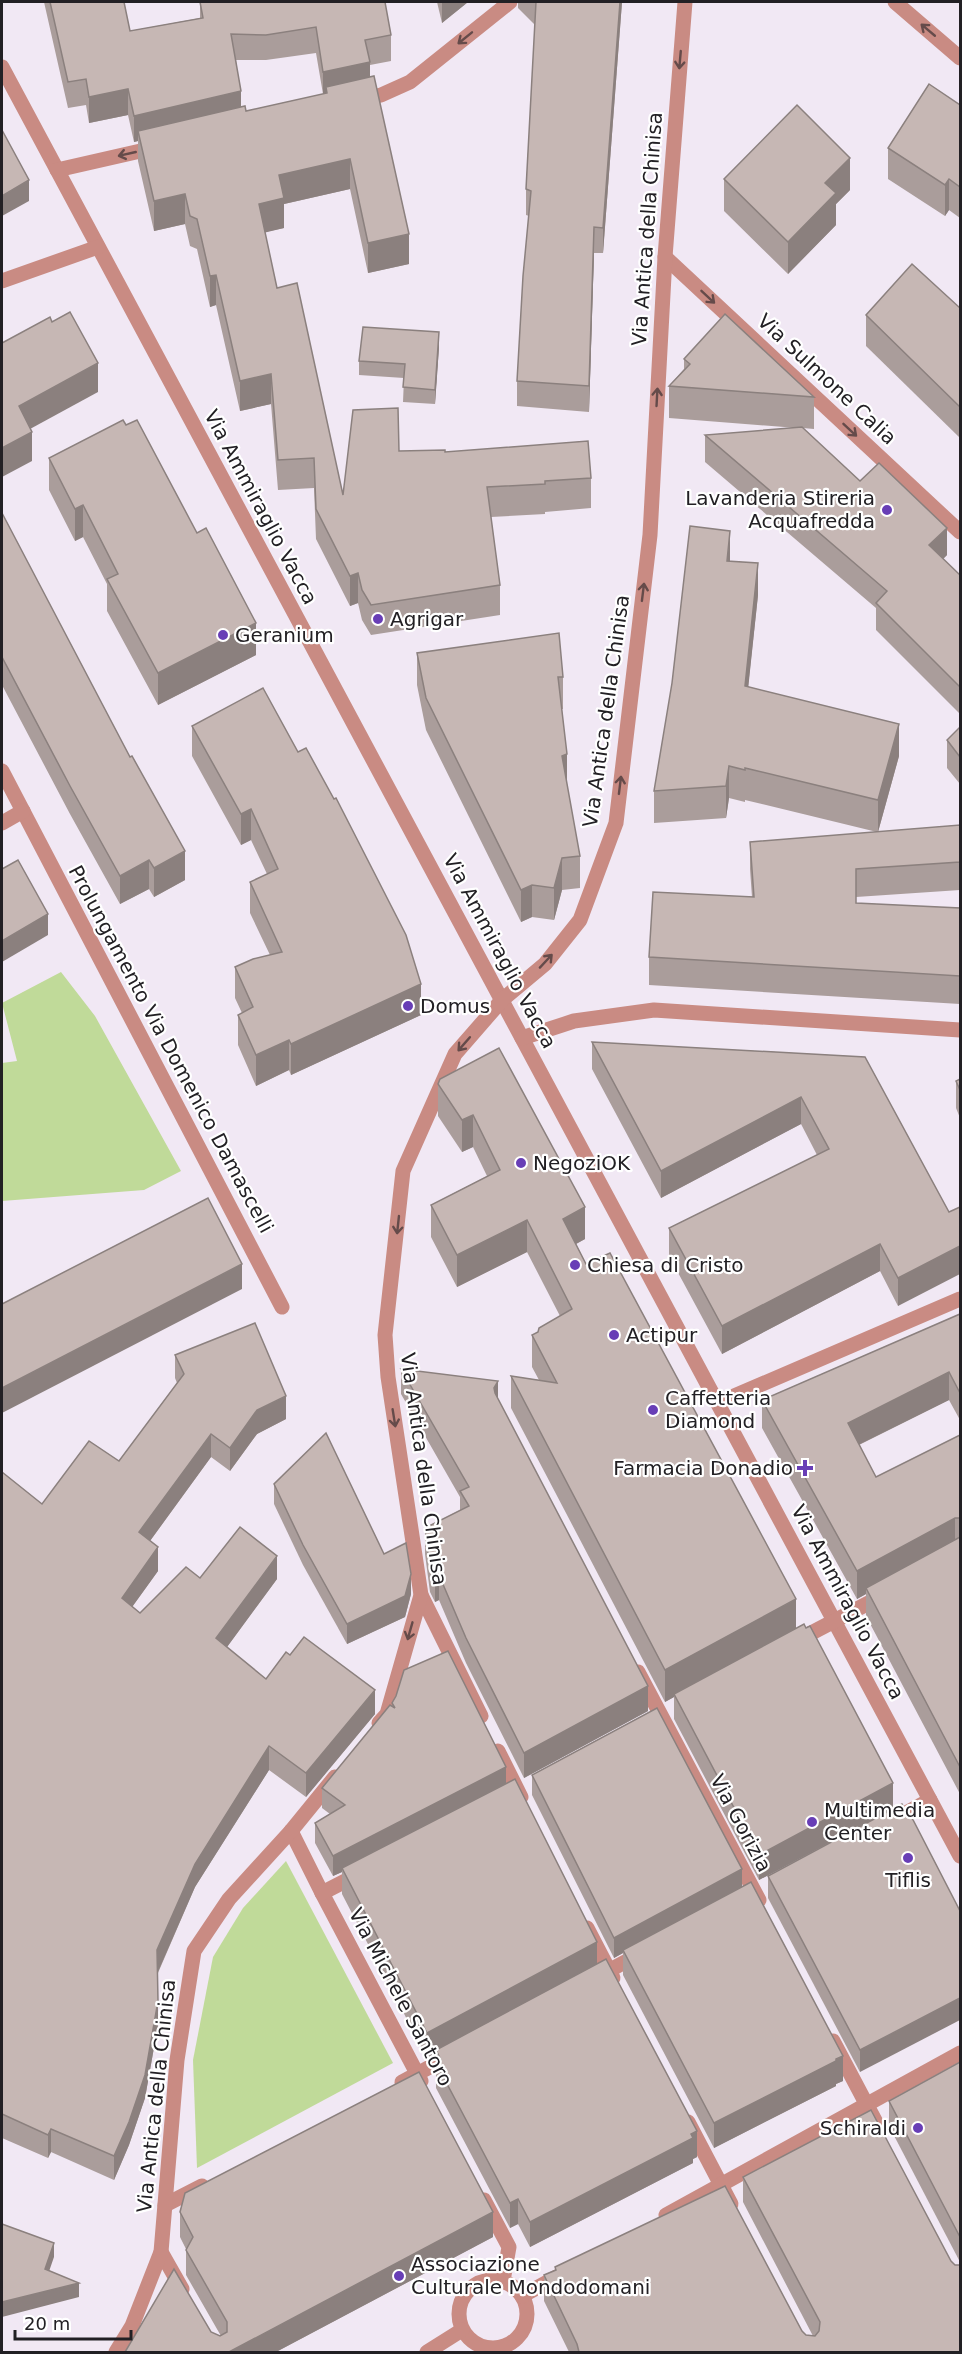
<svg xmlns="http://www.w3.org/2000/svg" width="962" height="2354" font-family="'DejaVu Sans',sans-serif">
  <rect width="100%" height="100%" fill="#f1e8f4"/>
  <g fill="#c0da99">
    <polygon points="61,972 95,1016 181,1171 144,1190 2,1201 2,1063 17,1061 2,1003"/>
    <polygon points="286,1861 393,2063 197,2168 193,2060 213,1957 243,1908"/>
  </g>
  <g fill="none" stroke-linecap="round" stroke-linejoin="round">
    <g stroke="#c98b83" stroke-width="15">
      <polyline points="895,2 960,58"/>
      <polyline points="2,67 960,1856"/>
      <polyline points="359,100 381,95 410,82 510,2"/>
      <polyline points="57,170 158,147"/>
      <polyline points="665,257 960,532"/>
      <polyline points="2,281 98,247"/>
      <polyline points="2,771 282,1307"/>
      <polyline points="2,823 23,811"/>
      <polyline points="522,1038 574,1021 654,1010 960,1030"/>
      <polyline points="718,1403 960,1299"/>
      <polyline points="421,1595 481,1716"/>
      <polyline points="796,1641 884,1595"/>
      <polyline points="638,1672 759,1900"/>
      <polyline points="379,1723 387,1714 421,1595 388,1377 385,1335 403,1171 455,1054 502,1000 545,964 580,920 616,823 650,535 665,257 685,2"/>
      <polyline points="498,1751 521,1797"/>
      <polyline points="889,1822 930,1800"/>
      <polyline points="291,1831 322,1893 421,2081"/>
      <polyline points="322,1893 359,1874"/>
      <polyline points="587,1928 613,1978"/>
      <polyline points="595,1978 640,1954"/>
      <polyline points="833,2041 879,2128"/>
      <polyline points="402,2082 452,2055"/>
      <polyline points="688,2122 731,2204"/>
      <polyline points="484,2200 509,2247 503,2281"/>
      <polyline points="165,2205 202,2186"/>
      <polyline points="666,2215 960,2053"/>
      <polyline points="161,2252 182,2289"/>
      <circle cx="493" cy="2314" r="34"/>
      <polyline points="522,2296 562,2274"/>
      <polyline points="116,2352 132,2326 161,2252 177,2060 194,1951 229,1899 291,1831 335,1777"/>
      <polyline points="427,2352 462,2330"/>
    </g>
  </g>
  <g fill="#aa9d9b" fill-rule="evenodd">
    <path d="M44,2H124L130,31L200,18V2L391,35V61L370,65V77L409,264L368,273L350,189L284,204V228L265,232L277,288L343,495L399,451L445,452L591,478V508L545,512V514L491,517L500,585V615L371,635L362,620L358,603L350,606L316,539L314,488L278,490L271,404L240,411L216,305L210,307L197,249L190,246L185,224L154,231L138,161V141L134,142L128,115L89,123L86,105L68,108ZM316,53L323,94L246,111L241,107L236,60H266Z"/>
    <polygon points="437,2 468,2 442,23"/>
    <polygon points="518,2 622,2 603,253 594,253 589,412 517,406 517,381 529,216 526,215 526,189 535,25 518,8"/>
    <polygon points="960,105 960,218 949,210 945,216 888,179 888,148"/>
    <polygon points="724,179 850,190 836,204 836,225 788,274 724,211"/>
    <polygon points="960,308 960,438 866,346 866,315"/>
    <polygon points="439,347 435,404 403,402 404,378 359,375 359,361"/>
    <polygon points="684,359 814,397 814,429 803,428 860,481 947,555 943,559 960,575 960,714 876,630 876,608 705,462 705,435 797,428 669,418 669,386 684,369"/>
    <polygon points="49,458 256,655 158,705 107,611 107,584 83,537 75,541 49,490"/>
    <polygon points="2,513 185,880 154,897 149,889 120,904 70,814 2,685"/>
    <polygon points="730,561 758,595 748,687 899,756 878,832 960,825 960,890 856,897 856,903 960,908 960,1004 649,985 649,957 752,897 750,869 750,842 877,832 745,800 745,802 729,798 726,818 654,823 654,791"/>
    <polygon points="417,653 563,677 563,709 562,709 567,785 580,856 580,888 562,890 554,920 532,917 521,922 426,730 417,685"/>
    <polygon points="192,726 421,1015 291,1075 289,1070 256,1086 238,1045 238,1015 242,1013 235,998 235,967 270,955 250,913 250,882 267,874 251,840 241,845 192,756"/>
    <polygon points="960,727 960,784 947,768 947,740"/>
    <polygon points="592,1042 865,1057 949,1212 898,1306 880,1271 722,1354 669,1256 669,1228 817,1155 801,1124 661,1198 592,1069"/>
    <polygon points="440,1079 585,1239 576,1244 586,1264 796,1628 893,1809 759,1880 674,1719 674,1697 665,1702 511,1408 511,1376 539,1380 532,1367 532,1335 538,1332 560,1316 527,1252 457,1287 431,1237 431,1205 487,1176 473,1147 462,1152 438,1116 438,1084"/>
    <polygon points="960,1079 960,1118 956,1108 956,1081"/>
    <polygon points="960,1314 960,1420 949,1400 859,1445 876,1477 960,1435 960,1794 866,1616 866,1594 857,1599 762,1428 762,1400"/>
    <polygon points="175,1355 286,1419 257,1434 230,1471 211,1457 150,1541 158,1571 132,1607 140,1613 200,1578 277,1579 227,1647 266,1679 375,1714 306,1797 269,1770 195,1887 158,1973 158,2025 145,2098 129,2145 114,2180 51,2152 48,2158 2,2138 2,1472 42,1504 119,1461 177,1383 175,1378"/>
    <polygon points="401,1369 498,1399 648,1711 524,1778 466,1663 439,1600 435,1602 430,1592 425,1554 425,1528 460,1510 460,1497 401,1394"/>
    <polygon points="274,1484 384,1554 411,1594 405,1617 347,1644 303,1565 274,1504"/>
    <polygon points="392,1703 506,1784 597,1964 697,2157 693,2159 693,2163 530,2247 518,2224 510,2228 436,2088 436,2053 427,2058 342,1894 342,1872 333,1876 315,1843 315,1823 330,1814 322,1808 322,1788 392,1706"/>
    <polygon points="532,1775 742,1887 843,2081 836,2084 836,2086 714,2148 623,1975 623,1953 614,1958 532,1795"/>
    <polygon points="902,1804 860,2072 768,1898 768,1876"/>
    <polygon points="960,2062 960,2262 889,2126 889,2101"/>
    <polygon points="743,2177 960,2352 569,2352 544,2301 544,2275 555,2270 555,2267 802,2331 806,2335 813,2336 743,2202"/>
    <polygon points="180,2212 493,2237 276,2352 125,2352 211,2332 220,2336 221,2336 186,2275 186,2249 180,2237"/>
  </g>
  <g fill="#8b807e">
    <polygon points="442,2 468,2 442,23"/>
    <polygon points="620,2 622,2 603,253 603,228"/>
    <polygon points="370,62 370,87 326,87 326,98 323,98 323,72"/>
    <polygon points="128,89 128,115 89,123 89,97"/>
    <polygon points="241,91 241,117 138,131 138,141 134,142 134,116"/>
    <polygon points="850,158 850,190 836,204 836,225 788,274 788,242 825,183"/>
    <polygon points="350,159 350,189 284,204 284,228 259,234 259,204 279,175"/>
    <polygon points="949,179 949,210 945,216 945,185"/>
    <polygon points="29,180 29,201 2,216 2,196"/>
    <polygon points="185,194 185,224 154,231 154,201"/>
    <polygon points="594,227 594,253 589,412 589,386"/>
    <polygon points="409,234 409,264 368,273 368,243"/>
    <polygon points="216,275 216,305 210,307 210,276"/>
    <polygon points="439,332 439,347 435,404 435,390"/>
    <polygon points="98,363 98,392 19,435 19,406"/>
    <polygon points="271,374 271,404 240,411 240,381"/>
    <polygon points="32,432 32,461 2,477 2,448"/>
    <polygon points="83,505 83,537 75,541 75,509"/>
    <polygon points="947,528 947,555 929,573 929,545"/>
    <polygon points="730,531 730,563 727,561"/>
    <polygon points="758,563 758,595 745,718 745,686"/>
    <polygon points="358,573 358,603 350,606 350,576"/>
    <polygon points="256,623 256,655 158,705 158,673"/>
    <polygon points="899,724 899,756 878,832 878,800"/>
    <polygon points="567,754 567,786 562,756"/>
    <polygon points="729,766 729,798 726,818 726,786"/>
    <polygon points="251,809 251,840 241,845 241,814"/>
    <polygon points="185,851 185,880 154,897 154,868"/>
    <polygon points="562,858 562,890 554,920 554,888"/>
    <polygon points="149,860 149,889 120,904 120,876"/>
    <polygon points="532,885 532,917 521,922 521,890"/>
    <polygon points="48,914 48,935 2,962 2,941"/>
    <polygon points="421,984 421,1015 291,1075 291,1044"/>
    <polygon points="289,1040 289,1070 256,1086 256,1055"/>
    <polygon points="801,1097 801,1124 661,1198 661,1171"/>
    <polygon points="473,1115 473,1147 462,1152 462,1120"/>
    <polygon points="585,1207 585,1239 563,1251 563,1219"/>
    <polygon points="527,1220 527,1252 457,1287 457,1255"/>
    <polygon points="880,1244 880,1271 722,1354 722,1326"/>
    <polygon points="960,1246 960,1274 898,1306 898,1278"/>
    <polygon points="242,1264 242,1289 2,1413 2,1388"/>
    <polygon points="949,1372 949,1400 848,1450 848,1423"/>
    <polygon points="498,1381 498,1406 494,1388"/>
    <polygon points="286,1396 286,1419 257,1434 230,1471 230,1448 257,1410"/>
    <polygon points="211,1434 211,1457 139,1556 139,1532"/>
    <polygon points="955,1518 955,1545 866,1588 866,1594 857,1599 857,1571"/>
    <polygon points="158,1547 158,1571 122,1621 122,1598"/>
    <polygon points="277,1556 277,1579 216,1662 216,1638"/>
    <polygon points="411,1574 411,1594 405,1617 347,1644 347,1624"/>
    <polygon points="439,1575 439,1600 435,1602 435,1577"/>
    <polygon points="796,1599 796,1631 674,1694 674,1697 665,1702 665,1670"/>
    <polygon points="648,1686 648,1711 524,1778 524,1753"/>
    <polygon points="375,1690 375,1714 306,1797 306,1773"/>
    <polygon points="269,1746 269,1770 195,1887 157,1974 157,1950 195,1864"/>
    <polygon points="506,1767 506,1787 342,1868 342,1872 333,1876 333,1856"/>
    <polygon points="893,1783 893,1809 759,1880 759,1855"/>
    <polygon points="742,1869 742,1890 623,1950 623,1953 614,1958 614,1938"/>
    <polygon points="597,1942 597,1967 436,2050 436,2053 427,2058 427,2033"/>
    <polygon points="960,1998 960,2020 860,2072 860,2050"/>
    <polygon points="158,2001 158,2025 145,2098 129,2145 114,2180 114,2156"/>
    <polygon points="843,2056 843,2081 836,2084 836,2086 714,2148 714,2123"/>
    <polygon points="51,2129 51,2152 48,2158 48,2135"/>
    <polygon points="697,2131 697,2157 693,2159 693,2163 530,2247 530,2222"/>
    <polygon points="518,2199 518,2224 510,2228 510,2203"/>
    <polygon points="493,2212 493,2237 276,2352 229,2352"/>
    <polygon points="54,2243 54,2257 45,2283 45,2269"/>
    <polygon points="79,2283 79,2297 2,2317 2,2302"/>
  </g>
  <g fill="#c6b7b4" stroke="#8b807e" stroke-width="1.5">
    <polygon points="50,2 124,2 130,31 203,18 200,2 385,2 391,35 365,40 370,62 323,72 316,27 266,35 231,34 241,91 134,116 128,89 89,97 86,79 68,82"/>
    <polygon points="536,2 620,2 603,228 594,227 589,386 517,381 523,276 531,191 526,189"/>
    <polygon points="374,76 409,234 368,243 350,159 279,175 284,198 259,204 277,288 297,283 343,495 353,410 398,408 399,451 445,450 445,452 588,441 591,478 545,481 545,484 487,487 500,585 371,605 362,590 358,573 350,576 316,509 314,458 278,460 271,374 240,381 216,275 210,276 197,219 190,216 185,194 154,201 138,131 245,106 246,111 327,93 326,87"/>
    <polygon points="929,84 960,105 960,187 949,179 945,185 888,148"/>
    <polygon points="797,105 850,158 825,183 836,193 788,242 724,179"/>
    <polygon points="2,130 29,180 2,196"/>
    <polygon points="912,264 960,308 960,407 866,315"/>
    <polygon points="70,312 98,363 19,406 32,432 2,448 2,343 50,317 52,322"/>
    <polygon points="725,314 814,397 669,386 690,364 684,359"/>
    <polygon points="363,327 439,332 435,390 403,387 405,364 359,361"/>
    <polygon points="123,420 126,425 137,420 197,533 206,528 256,623 158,673 107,579 118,574 83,505 75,509 49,458"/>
    <polygon points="802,427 860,481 879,463 947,528 929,545 960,575 960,687 876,603 887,591 705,435"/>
    <polygon points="2,513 130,757 132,756 185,851 154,868 149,860 120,876 70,786 2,657"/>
    <polygon points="690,526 730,531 727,561 758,563 745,686 899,724 878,800 745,768 745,770 729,766 726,786 654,791 672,683"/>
    <polygon points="559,633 563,677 558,677 567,754 562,756 580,856 562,858 554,888 532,885 521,890 426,698 417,653"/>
    <polygon points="263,688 298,752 306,748 334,799 336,798 406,935 421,984 291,1044 289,1040 256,1055 238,1015 253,1007 235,967 253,959 282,952 250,882 278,869 251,809 241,814 192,726"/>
    <polygon points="960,727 960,757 947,740"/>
    <polygon points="960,825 960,862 856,869 856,903 960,908 960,976 649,957 653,892 754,897 750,842"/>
    <polygon points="18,860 48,914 2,941 2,869"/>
    <polygon points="592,1042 865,1057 949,1212 960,1207 960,1246 898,1278 880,1244 722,1326 669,1228 829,1149 801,1097 661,1171"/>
    <polygon points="499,1048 585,1207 563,1219 586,1264 610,1253 796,1599 665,1670 511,1376 557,1383 532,1335 538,1332 539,1328 572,1309 527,1220 457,1255 431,1205 500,1170 473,1115 462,1120 438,1084 440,1079"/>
    <polygon points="960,1079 960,1090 956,1081"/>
    <polygon points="208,1198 242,1264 2,1388 2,1304"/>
    <polygon points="960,1314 960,1393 949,1372 848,1423 876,1477 960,1435 960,1518 955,1518 857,1571 762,1400"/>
    <polygon points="255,1323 286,1396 257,1410 230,1448 211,1434 139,1532 158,1547 122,1598 140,1613 186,1567 200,1578 240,1527 277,1556 216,1638 266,1679 286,1652 290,1655 304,1637 375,1690 306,1773 269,1746 195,1864 157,1950 158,2001 145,2075 129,2122 114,2156 51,2129 48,2135 2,2114 2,1472 42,1504 89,1441 119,1461 184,1374 175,1355"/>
    <polygon points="401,1369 498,1381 494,1388 495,1393 648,1686 524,1753 466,1638 439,1575 435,1577 430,1567 425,1528 469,1506 460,1491 469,1487"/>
    <polygon points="326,1433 384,1554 406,1543 411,1574 405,1596 347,1624 303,1545 274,1484"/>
    <polygon points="960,1537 960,1767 866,1588"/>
    <polygon points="804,1624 806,1628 810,1626 893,1783 759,1855 674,1694"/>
    <polygon points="448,1651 506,1767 333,1856 315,1823 345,1805 322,1788 390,1705 395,1708 392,1703 396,1696 404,1670"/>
    <polygon points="657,1708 742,1869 614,1938 532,1775"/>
    <polygon points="515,1779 597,1942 427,2033 342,1868"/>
    <polygon points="902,1804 908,1815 910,1814 960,1911 960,1998 860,2050 768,1876"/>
    <polygon points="751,1882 843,2056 836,2059 836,2061 714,2123 623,1950"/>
    <polygon points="606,1959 697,2131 691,2134 693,2138 530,2222 518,2199 510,2203 436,2063 441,2060 436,2050"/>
    <polygon points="960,2062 960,2237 889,2101"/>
    <polygon points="419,2072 493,2212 229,2352 125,2352 174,2269 211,2332 220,2336 227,2332 227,2322 186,2250 193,2237 180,2212 185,2193"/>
    <polygon points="871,2110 951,2261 955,2265 960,2265 960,2352 579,2352 577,2344 544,2275 556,2270 555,2267 725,2186 802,2331 806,2335 815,2336 819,2331 820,2322 743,2177"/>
    <polygon points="2,2224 54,2243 45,2269 79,2283 2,2302"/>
  </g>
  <defs><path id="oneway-shaft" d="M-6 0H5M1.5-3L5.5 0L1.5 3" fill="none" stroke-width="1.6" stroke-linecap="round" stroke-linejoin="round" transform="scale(1.5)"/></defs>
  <g stroke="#654b4a">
    <use href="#oneway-shaft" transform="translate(928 30) rotate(-140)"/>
    <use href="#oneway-shaft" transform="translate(465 38) rotate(141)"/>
    <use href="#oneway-shaft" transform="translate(680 60) rotate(95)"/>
    <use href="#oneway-shaft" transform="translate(127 154) rotate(167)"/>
    <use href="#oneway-shaft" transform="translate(708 297) rotate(43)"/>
    <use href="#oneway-shaft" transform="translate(657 397) rotate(-87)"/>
    <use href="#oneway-shaft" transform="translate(850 430) rotate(43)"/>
    <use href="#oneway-shaft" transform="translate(643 592) rotate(-83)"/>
    <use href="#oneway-shaft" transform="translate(620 785) rotate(-83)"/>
    <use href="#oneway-shaft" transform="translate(546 961) rotate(-47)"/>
    <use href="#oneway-shaft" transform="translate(464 1044) rotate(131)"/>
    <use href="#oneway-shaft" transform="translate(398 1225) rotate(96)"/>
    <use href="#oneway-shaft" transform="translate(394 1418) rotate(81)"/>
    <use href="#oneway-shaft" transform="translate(410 1631) rotate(106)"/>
  </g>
  <g fill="#683eb6" stroke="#fff" stroke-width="2">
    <circle cx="887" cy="510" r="6"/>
    <circle cx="378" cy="619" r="6"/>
    <circle cx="223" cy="635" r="6"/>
    <circle cx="408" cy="1006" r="6"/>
    <circle cx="521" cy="1163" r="6"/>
    <circle cx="575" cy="1265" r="6"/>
    <circle cx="614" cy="1335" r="6"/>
    <circle cx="653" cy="1410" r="6"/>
    <path d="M802 1459h6v6h6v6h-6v6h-6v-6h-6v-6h6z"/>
    <circle cx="812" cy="1822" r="6"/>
    <circle cx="908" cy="1858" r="6"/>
    <circle cx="918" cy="2128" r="6"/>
    <circle cx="399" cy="2276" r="6"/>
  </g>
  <g text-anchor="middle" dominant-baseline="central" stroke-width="4.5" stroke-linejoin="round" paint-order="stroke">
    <g font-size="20" fill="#222024" stroke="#fff">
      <text transform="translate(647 229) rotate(-86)">Via Antica della Chinisa</text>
      <text transform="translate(827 379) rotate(43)">Via Sulmone Calia</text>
      <text transform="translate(261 507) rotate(62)">Via Ammiraglio Vacca</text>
      <text transform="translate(606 711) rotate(-82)">Via Antica della Chinisa</text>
      <text transform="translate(500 951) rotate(62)">Via Ammiraglio Vacca</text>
      <text transform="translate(171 1049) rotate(62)">Prolungamento Via Domenico Damascelli</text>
      <text transform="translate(424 1469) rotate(82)">Via Antica della Chinisa</text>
      <text transform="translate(848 1602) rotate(62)">Via Ammiraglio Vacca</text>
      <text transform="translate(741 1823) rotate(62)">Via Gorizia</text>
      <text transform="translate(401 1997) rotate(62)">Via Michele Santoro</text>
      <text transform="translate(156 2096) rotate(-84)">Via Antica della Chinisa</text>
    </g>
    <g font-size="20" fill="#222024" stroke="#fff" text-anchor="start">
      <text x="875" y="498" text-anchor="end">Lavanderia Stireria<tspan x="875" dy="23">Acquafredda</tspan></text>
      <text x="390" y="619">Agrigar</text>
      <text x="235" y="635">Geranium</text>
      <text x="420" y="1006">Domus</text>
      <text x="533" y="1163">NegoziOK</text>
      <text x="587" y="1265">Chiesa di Cristo</text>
      <text x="626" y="1335">Actipur</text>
      <text x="665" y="1398">Caffetteria<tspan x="665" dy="23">Diamond</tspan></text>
      <text x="793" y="1468" text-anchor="end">Farmacia Donadio</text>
      <text x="824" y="1810">Multimedia<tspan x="824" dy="23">Center</tspan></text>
      <text x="908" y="1880" text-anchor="middle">Tiflis</text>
      <text x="906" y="2128" text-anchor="end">Schiraldi</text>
      <text x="411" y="2264">Associazione<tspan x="411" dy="23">Culturale Mondodomani</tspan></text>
    </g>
  </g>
  <rect width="962" height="2354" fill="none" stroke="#222024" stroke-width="6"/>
  <path d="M15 2330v9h116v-9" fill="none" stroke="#222024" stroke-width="3"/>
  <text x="24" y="2330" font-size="18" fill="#222024" stroke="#ffffff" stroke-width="4.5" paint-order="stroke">20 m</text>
</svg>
